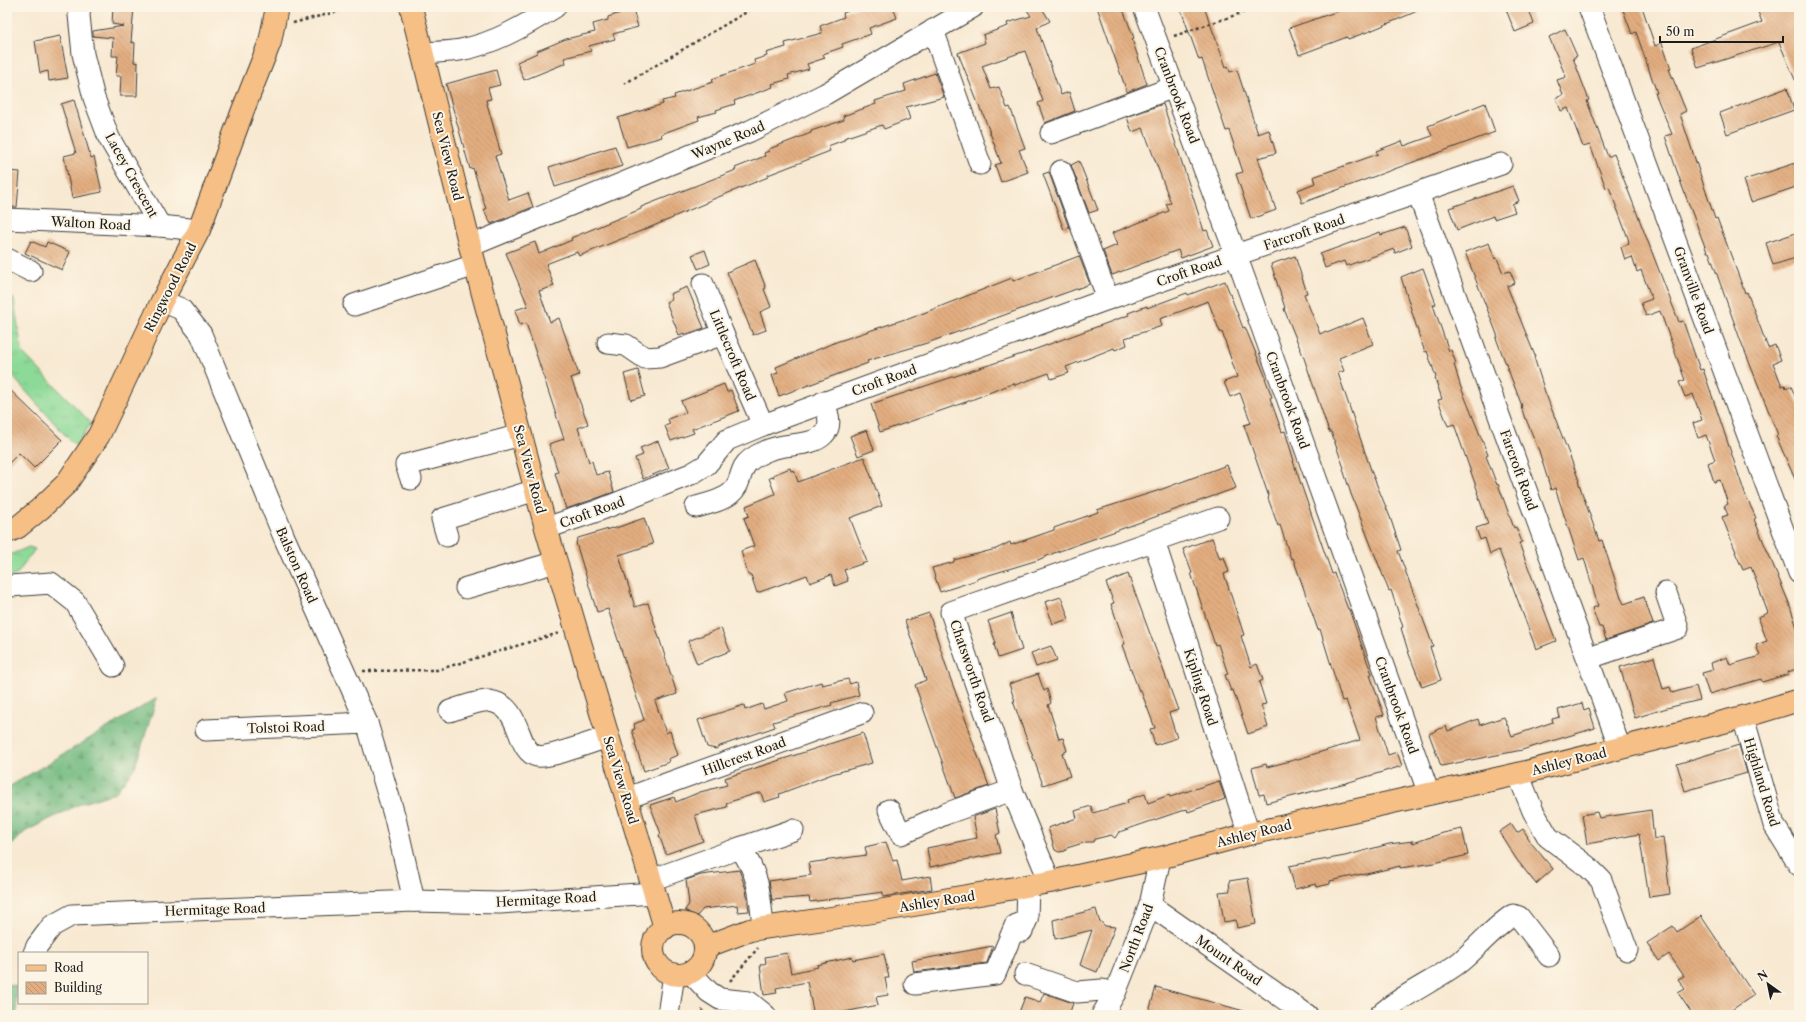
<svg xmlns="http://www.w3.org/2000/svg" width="1806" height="1022" font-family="'Libre Caslon Text',serif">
  <defs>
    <pattern id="grass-tufts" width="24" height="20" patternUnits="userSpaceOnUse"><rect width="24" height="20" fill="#8dda98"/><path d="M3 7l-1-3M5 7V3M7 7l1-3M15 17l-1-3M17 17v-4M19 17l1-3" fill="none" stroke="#79ba82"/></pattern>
    <pattern id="forest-firs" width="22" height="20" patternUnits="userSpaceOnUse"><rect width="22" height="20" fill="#72ba80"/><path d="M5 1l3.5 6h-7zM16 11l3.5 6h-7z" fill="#629f6e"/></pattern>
    <pattern id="building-back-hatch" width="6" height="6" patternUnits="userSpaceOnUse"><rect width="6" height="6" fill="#e2ad80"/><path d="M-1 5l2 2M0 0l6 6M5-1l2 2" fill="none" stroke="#c1946e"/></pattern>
  </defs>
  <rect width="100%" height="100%" fill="#fcf5e5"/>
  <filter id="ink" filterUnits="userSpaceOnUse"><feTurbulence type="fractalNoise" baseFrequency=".025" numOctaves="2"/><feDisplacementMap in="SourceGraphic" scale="8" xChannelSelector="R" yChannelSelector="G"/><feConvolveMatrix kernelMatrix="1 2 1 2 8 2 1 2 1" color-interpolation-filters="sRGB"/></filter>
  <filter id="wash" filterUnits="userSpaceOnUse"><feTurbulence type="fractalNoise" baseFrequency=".012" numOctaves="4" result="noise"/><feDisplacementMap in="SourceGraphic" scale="16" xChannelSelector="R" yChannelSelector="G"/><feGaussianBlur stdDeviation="0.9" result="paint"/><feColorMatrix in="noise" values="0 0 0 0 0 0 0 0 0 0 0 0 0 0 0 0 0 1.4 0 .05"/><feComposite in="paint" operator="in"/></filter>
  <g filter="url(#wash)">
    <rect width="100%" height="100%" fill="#f8e9d2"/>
    <g fill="url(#grass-tufts)" stroke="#547b5a">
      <polygon points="7,292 14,300 22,352 91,423 76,446 66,436 7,370"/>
      <polygon points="29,547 35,549 17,574 7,579 7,556"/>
    </g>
    <g fill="url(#forest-firs)" stroke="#476b4e">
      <polygon points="157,698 135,767 115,793 82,803 26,831 7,850 7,788"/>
      <polygon points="7,984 16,986 17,1015 7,1015"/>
    </g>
    <g id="blocks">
      <g fill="url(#building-back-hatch)">
        <polygon points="113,7 134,7 131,42 135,43 134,62 138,63 137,96 120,96 121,76 116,76 118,56 112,56 113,38 93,36 93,31 124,26 112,24"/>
        <polygon points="859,7 893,7 897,18 869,28 871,34 842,44 843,47 823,54 825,58 807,64 809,69 788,75 789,79 772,84 773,87 734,101 735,104 716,110 717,112 698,117 699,120 661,134 662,137 627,147 618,118 663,104 662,101 675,98 674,95 713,82 712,79 755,64 754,60 767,56 766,53 786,47 785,43 822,33 820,26 844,17 843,13"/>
        <polygon points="1025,7 1041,7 1050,21 1037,28 1061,95 1069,92 1075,111 1045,123 1038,103 1043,101 1025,51 982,66 991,89 999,87 1007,108 1010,107 1025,148 1019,150 1028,172 1001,182 995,165 1001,163 982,111 981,111 958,53 985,43 983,35 1008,26 1007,23 1031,16"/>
        <polygon points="1097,7 1122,7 1134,38 1132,39 1147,84 1127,92"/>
        <polygon points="1180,7 1204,7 1226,67 1228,66 1230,72 1237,70 1258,134 1269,130 1276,153 1258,158 1276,210 1251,219 1236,174 1243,172 1229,130 1226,131 1202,59 1199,60"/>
        <polygon points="1350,7 1427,7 1370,31 1348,39 1347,37 1299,55 1289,28"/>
        <polygon points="1505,7 1528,7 1534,24 1515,32"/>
        <polygon points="1631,7 1642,7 1655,46 1662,43 1671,69 1669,69 1686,111 1680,114 1715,219 1717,218 1745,293 1747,292 1768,348 1775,345 1781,360 1773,363 1782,386 1785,385 1786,388 1791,386 1799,406 1799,488 1776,436 1778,435 1740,339 1709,252 1707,252 1682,186 1665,136 1672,134 1655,93 1657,93 1636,32 1632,34 1623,10"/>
        <polygon points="1756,7 1794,7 1799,20 1799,89 1779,42 1698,68 1691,48 1762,22"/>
        <polygon points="633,9 638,27 613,34 615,39 589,46 591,51 564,58 566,63 524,80 517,62 537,53 537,51 566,39 595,32 593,24 608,20 608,17"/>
        <polygon points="1565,29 1577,56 1573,58 1589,100 1587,101 1608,157 1614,154 1679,322 1683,321 1700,370 1703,369 1745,494 1756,518 1754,519 1789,603 1799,634 1799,668 1788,672 1789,674 1762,682 1761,679 1709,694 1702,673 1713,670 1711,663 1727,657 1730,665 1760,656 1756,645 1767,641 1758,617 1768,613 1751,567 1743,570 1735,552 1736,552 1722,517 1728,515 1724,506 1728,504 1720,480 1714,482 1708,463 1715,460 1706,435 1698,438 1693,423 1702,420 1693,394 1685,397 1679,382 1685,380 1660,311 1646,316 1641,303 1652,299 1641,270 1637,272 1632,257 1625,260 1621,247 1629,244 1628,238 1609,187 1606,188 1590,145 1583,147 1568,108 1561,111 1556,98 1563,95 1557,80 1566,77 1549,37"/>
        <polygon points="60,36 68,78 49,81 48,71 40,73 35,41"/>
        <polygon points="496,70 500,85 488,88 491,99 486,100 501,154 495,156 509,200 528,193 533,207 491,224 484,210 486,209 473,168 470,169 446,84"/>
        <polygon points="935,73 944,97 906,107 910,119 884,129 882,125 844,138 844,140 828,146 830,151 768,175 768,177 706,202 706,203 673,217 673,218 579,256 577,252 546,264 554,286 539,291 550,322 559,318 579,375 571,378 588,424 578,428 589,462 592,461 596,475 608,472 614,492 566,509 555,473 558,472 549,444 564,439 526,323 520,325 515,310 528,306 506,253 535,242 539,254 572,240 571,238 641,209 641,207 736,170 735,168 765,156 764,153 769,151 769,149 811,133 811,131 844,120 843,116 876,104 875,101 906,91 904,84"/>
        <polygon points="1787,88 1794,110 1727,134 1720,113"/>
        <polygon points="74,100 91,158 94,157 102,192 72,198 64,156 76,153 61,104"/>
        <polygon points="1485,103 1495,132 1302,203 1298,190 1315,183 1313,177 1378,154 1376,151 1402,141 1404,146 1432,136 1428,126"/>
        <polygon points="1163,104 1204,231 1207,230 1213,246 1181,258 1178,250 1112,275 1103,251 1117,245 1112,233 1169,211 1166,204 1171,203 1143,128 1132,132 1127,117"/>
        <polygon points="615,146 622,166 555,187 549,167"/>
        <polygon points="1079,161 1098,210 1089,213 1071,165"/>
        <polygon points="1799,162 1799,186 1751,202 1744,180"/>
        <polygon points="7,171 20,172 17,207 7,207"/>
        <polygon points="1049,172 1069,228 1064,230 1043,174"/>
        <polygon points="1513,186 1519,201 1512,204 1515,212 1494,219 1493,216 1457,230 1449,208"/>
        <polygon points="1405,227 1412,246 1395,253 1394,249 1346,266 1344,261 1325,268 1320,254 1380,232 1381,235"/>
        <polygon points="1799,232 1799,257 1773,265 1766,243"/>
        <polygon points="31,241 45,247 47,242 70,252 62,270 25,253"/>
        <polygon points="1489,243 1495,259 1497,258 1503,273 1510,271 1515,283 1507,286 1535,356 1534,357 1545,392 1574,467 1579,481 1578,481 1599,541 1602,540 1621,598 1624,604 1644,597 1653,624 1606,640 1602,627 1599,627 1592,608 1598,606 1584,558 1579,560 1555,488 1551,490 1539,451 1526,419 1525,419 1521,406 1522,406 1496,338 1498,337 1465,252"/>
        <polygon points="705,250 710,264 698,269 692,255"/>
        <polygon points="1079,256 1090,284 927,343 867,361 868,363 779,396 772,375 778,373 776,367 836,342 905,319 906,320 1012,278 1013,281"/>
        <polygon points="1295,256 1307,293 1304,294 1320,334 1326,331 1327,333 1363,318 1373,344 1339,358 1344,371 1338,373 1372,473 1390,517 1401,550 1398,551 1433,646 1430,647 1441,680 1422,687 1409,654 1401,628 1403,627 1391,590 1389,591 1351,494 1343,469 1344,468 1331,432 1329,432 1304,358 1284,309 1285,308 1271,264"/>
        <polygon points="755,260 766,288 764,289 771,307 760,312 766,330 753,335 727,272"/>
        <polygon points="1423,268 1436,304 1433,305 1449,351 1451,350 1456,363 1454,364 1460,385 1488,455 1486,456 1497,485 1498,484 1514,528 1516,527 1522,542 1519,543 1556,641 1536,649 1499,550 1490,554 1485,538 1480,540 1476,528 1488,524 1477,492 1478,492 1454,424 1448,426 1438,400 1442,399 1435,378 1436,377 1427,351 1425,352 1420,338 1401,277"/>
        <polygon points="1225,281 1243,328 1245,327 1266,378 1265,378 1272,397 1270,398 1282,432 1285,431 1294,461 1293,461 1332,574 1334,573 1348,609 1349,609 1367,661 1372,674 1370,675 1384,715 1376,717 1388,755 1397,752 1402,766 1346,783 1266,803 1264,794 1259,795 1252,768 1266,764 1267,767 1298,759 1360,740 1346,700 1342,701 1320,629 1318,630 1293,558 1291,559 1280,525 1278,526 1268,498 1269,497 1244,425 1251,423 1240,393 1230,397 1224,382 1237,377 1222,332 1220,332 1208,301 1160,319 1162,326 1125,338 1127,345 1115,350 1114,348 1066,367 1069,373 1051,379 1049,373 1015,385 1014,383 966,402 880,432 871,404 1028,352 1129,315 1128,313 1147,306 1147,308 1187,293 1188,295"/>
        <polygon points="687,287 704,328 684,335 684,333 679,335 666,302 672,299 670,294"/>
        <polygon points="638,370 645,396 631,400 624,374"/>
        <polygon points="724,384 727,392 731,390 739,411 692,429 694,433 671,441 665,426 670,424 668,419 686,412 681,401"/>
        <polygon points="7,387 62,440 34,468 19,453 7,465"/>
        <polygon points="867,430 874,450 858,456 850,436"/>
        <polygon points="658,441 669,468 643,479 635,458 643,455 640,448"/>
        <polygon points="864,457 882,506 850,518 867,562 844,570 848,581 835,586 831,575 810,583 807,575 757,593 751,575 748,575 741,551 754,546 744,518 749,516 746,506 775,494 769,478 774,477 773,475 790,468 791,471 794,470 798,482"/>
        <polygon points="1227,465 1236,488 1054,553 1038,560 976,579 977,580 940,592 932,568 954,562 954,560 996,549 1010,542 1011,545 1054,530 1054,528 1098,512 1097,510 1157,491"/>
        <polygon points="644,518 653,544 619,555 635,607 648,603 677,694 655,701 666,733 670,731 678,755 668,759 669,762 644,771 635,744 636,743 632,730 635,729 634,724 644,720 608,609 597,612 576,543 578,538 612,528 613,529"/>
        <polygon points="1212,538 1220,559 1224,557 1229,572 1224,574 1244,635 1241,636 1251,667 1257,664 1263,680 1259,682 1266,704 1261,705 1268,727 1248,734 1233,690 1231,691 1225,675 1228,674 1218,644 1215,645 1191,573 1192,573 1183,549"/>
        <polygon points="1128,574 1178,710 1169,713 1177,738 1155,745 1150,729 1155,728 1141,691 1139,691 1122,645 1125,644 1111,604 1114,603 1106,583"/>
        <polygon points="1061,597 1069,619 1053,624 1045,602"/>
        <polygon points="929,613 948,672 969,729 968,729 989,786 955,798 915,685 926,680 905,621"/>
        <polygon points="1011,613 1022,650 998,658 994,644 996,643 988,621"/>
        <polygon points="721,628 730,651 697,664 688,641"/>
        <polygon points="1051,646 1057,660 1036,667 1031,653"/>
        <polygon points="1654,657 1663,689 1670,687 1672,693 1696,686 1700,700 1667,708 1635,718 1620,667"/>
        <polygon points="1038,674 1044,691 1047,689 1051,703 1048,705 1059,739 1063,738 1067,751 1062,753 1070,776 1043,785 1013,701 1015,701 1009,684"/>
        <polygon points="848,679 850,684 856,682 859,695 831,703 832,705 773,722 775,727 720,746 716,749 707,747 698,720 744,705 745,710 762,704 764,709 788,701 785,693 821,682 822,685"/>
        <polygon points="1582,703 1584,710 1589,708 1595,728 1522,750 1441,766 1429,734 1446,726 1448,731 1478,719 1480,725 1504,717 1512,736 1553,722 1552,719 1560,717 1558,710"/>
        <polygon points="863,733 872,763 832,774 779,794 780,797 764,802 761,793 758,793 726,803 727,807 695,815 703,841 666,854 659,835 661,834 650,805 674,797 676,802 700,792 727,785 725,778"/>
        <polygon points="1739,745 1747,773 1685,791 1677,764"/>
        <polygon points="1219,781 1225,799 1188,812 1187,809 1119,832 1115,838 1111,835 1095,839 1093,842 1086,842 1067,848 1065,851 1059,852 1055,850 1048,828 1077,818 1075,811 1091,806 1093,813 1128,803 1127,800 1145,794 1148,803 1169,795 1170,797"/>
        <polygon points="995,809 1000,833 996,835 1000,853 930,867 927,848 977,838 973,817"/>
        <polygon points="1651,810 1654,839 1663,837 1670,894 1649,897 1639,834 1587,844 1582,815 1597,812 1599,818"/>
        <polygon points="1511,824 1517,833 1523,829 1532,844 1553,869 1536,884 1517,860 1499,832"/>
        <polygon points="1462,829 1468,855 1434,863 1400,868 1400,866 1362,875 1362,874 1330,881 1330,884 1317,887 1316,884 1295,889 1289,866 1345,856 1389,844 1413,841 1413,843 1443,833"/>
        <polygon points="886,842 893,861 897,860 902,881 930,876 932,889 883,897 883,892 810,902 809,897 772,900 769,881 811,875 808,863 867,855 865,847"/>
        <polygon points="739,870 746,889 749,911 738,912 737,905 703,909 696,917 685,910 689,904 686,880 701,875"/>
        <polygon points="1248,878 1256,924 1237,928 1236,920 1224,922 1219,892 1230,891 1229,881"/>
        <polygon points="1096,909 1099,920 1105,926 1115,927 1097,972 1080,965 1092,930 1055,939 1053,920"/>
        <polygon points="1701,916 1754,995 1724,1015 1693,1015 1678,993 1685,989 1678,979 1684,976 1669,954 1659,961 1647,943 1673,926 1677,932"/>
        <polygon points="993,946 987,963 914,972 912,961"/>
        <polygon points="787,953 791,973 818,967 817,965 852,957 853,960 884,954 889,978 885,978 888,995 876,997 878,1005 830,1015 814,1015 807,982 776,988 777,993 764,995 760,965 766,963 765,957"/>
        <polygon points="1156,987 1244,1011 1244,1015 1148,1015"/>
        <polygon points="1044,993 1073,1003 1070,1012 1072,1013 1072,1015 1018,1015 1025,997 1040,1002"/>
      </g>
    </g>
  </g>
  <g filter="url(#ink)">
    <use href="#blocks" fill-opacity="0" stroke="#3d3b37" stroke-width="1"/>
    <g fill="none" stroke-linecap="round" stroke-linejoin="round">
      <defs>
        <g id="minor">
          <polyline points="80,7 79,15 83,54 94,98 109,138 160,226"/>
          <polyline points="1144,7 1236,255 1429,794"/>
          <polyline points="1589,7 1799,573"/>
          <polyline points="933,30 980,164"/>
          <path d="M423,53C435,52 448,52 460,50C494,44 526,25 555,7"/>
          <polyline points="1051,133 1174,87"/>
          <polyline points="1061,171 1108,299"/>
          <polyline points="1418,193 1620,748"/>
          <polyline points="7,219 160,226 199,230"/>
          <polyline points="470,246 750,131 825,94 973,7"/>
          <polyline points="7,259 31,271"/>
          <polyline points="703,284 723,334 763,425"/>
          <polyline points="162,301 181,309 201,334 284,537 367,723 395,818 414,901"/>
          <polyline points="354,305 475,265"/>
          <polyline points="608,343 626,345 645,358 660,357 723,334"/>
          <polyline points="411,479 406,465 521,435"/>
          <path d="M696,507C707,504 721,501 730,494C740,486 739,477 744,467C748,460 759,454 766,451C784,442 811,448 824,434C833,425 828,412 823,402"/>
          <polyline points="546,528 597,511 691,474 706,465 727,440 763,425 1108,299 1501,164"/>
          <polyline points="447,536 442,519 536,490"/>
          <polyline points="1154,541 1249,834"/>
          <polyline points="7,587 10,586 51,583 75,602 113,666"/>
          <polyline points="466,588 556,562"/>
          <polyline points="1589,658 1678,628 1666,593"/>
          <path d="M450,711C458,708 482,700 489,701C523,705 515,751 537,756C547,759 595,741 608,737"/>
          <polyline points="1743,717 1774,825 1799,865"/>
          <polyline points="206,730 367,723"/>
          <polyline points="1518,774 1533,811 1548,837 1588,867 1601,880 1627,950"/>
          <polyline points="627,798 862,713"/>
          <polyline points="889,810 901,834 945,814 1012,790"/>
          <polyline points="740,848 793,830"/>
          <path d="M651,880L740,848C760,876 760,895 763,928"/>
          <polyline points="1050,882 1012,790 951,612 1218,518"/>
          <polyline points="1150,905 1307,1015"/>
          <polyline points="1022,931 1027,919 1028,886"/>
          <polyline points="34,953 37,946 52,926 72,915 414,901 500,903 655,893"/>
          <polyline points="690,972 709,992 720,999 749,1002 765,1015"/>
          <polyline points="1025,974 1077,992 1102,990 1115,993"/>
          <polyline points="915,984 995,974 1015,926 1027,919"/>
          <polyline points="668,1015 674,974"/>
          <polyline points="1102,1015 1115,993 1150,905 1160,858"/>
          <path d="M1380,1015C1404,993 1434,982 1460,962C1478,947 1493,928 1513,915L1519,917L1549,956"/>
        </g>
        <g id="major">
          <polyline points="411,7 470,246 546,528 665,928"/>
          <polyline points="7,532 18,527 40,509 66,484 99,435 162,301 199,230 243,110 270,42 277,7"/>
          <circle cx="679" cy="949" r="26"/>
          <polyline points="705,947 750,930 872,912 1050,882 1160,858 1249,834 1518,774 1743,717 1799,700"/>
        </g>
      </defs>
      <use href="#minor" stroke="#3d3b37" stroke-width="23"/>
      <use href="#major" stroke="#3d3b37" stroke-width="24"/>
      <g stroke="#3d3b37" stroke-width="2.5" stroke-dasharray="3 3" stroke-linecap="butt">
        <polyline points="293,23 355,7"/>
        <polyline points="1174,36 1259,7"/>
        <polyline points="624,84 755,7"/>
        <polyline points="363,671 437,670 559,633"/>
        <polyline points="730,981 758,948"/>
        <polyline points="698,1015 703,1010"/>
      </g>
      <use href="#minor" stroke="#fff" stroke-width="21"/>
      <use href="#major" stroke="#f5bf86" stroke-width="22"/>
    </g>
  </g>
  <g text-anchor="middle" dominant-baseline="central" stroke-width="4" stroke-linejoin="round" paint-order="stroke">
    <g font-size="13" fill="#1c1c1c" stroke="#fcf5e5">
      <text transform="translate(1177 95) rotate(69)">Cranbrook Road</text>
      <text transform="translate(728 140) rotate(-23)">Wayne Road</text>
      <text transform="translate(448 156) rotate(76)">Sea View Road</text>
      <text transform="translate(132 175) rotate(61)">Lacey Crescent</text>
      <text transform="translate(91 223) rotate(3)">Walton Road</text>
      <text transform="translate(1304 232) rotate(-19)">Farcroft Road</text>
      <text transform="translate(1189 271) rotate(-19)">Croft Road</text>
      <text transform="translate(170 287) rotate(-63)">Ringwood Road</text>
      <text transform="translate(1694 290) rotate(70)">Granville Road</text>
      <text transform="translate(733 355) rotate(67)">Littlecroft Road</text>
      <text transform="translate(884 380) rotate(-20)">Croft Road</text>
      <text transform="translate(1288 400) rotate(70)">Cranbrook Road</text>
      <text transform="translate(530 469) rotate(75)">Sea View Road</text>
      <text transform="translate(1519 470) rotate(70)">Farcroft Road</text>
      <text transform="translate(592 512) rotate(-20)">Croft Road</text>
      <text transform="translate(297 565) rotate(66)">Balston Road</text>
      <text transform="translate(972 671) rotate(71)">Chatsworth Road</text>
      <text transform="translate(1201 687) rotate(72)">Kipling Road</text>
      <text transform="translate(1397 705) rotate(70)">Cranbrook Road</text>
      <text transform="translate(286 727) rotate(-2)">Tolstoi Road</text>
      <text transform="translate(744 756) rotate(-20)">Hillcrest Road</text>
      <text transform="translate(1569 761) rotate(-14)">Ashley Road</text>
      <text transform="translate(621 780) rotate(73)">Sea View Road</text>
      <text transform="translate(1762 782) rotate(73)">Highland Road</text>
      <text transform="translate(1254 833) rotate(-14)">Ashley Road</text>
      <text transform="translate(546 899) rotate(-3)">Hermitage Road</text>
      <text transform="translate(937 901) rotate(-9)">Ashley Road</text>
      <text transform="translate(215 909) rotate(-2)">Hermitage Road</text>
      <text transform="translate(1136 938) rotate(-69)">North Road</text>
      <text transform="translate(1229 960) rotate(35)">Mount Road</text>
    </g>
  </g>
  <rect width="1806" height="1022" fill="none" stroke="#fcf5e5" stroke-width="24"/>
  <rect x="18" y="952" width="130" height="52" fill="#fcf5e5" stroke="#a29e95"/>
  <rect x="26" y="965" width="20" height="6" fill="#f5bf86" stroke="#a29e95"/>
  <text x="54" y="972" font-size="12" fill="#1c1c1c">Road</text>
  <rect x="26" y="982" width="20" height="12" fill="url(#building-back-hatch)" stroke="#a29e95"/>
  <text x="54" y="992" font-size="12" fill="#1c1c1c">Building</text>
  <g transform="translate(1768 984) rotate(327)" stroke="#fcf5e5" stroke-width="3" paint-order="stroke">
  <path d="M0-3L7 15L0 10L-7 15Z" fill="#1c1c1c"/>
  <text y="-6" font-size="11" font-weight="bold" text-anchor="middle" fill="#1c1c1c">N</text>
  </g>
  <path d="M1660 36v6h123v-6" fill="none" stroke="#1c1c1c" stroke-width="2"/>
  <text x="1666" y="36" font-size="12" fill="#1c1c1c" stroke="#fcf5e5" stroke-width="3" paint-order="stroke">50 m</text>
</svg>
